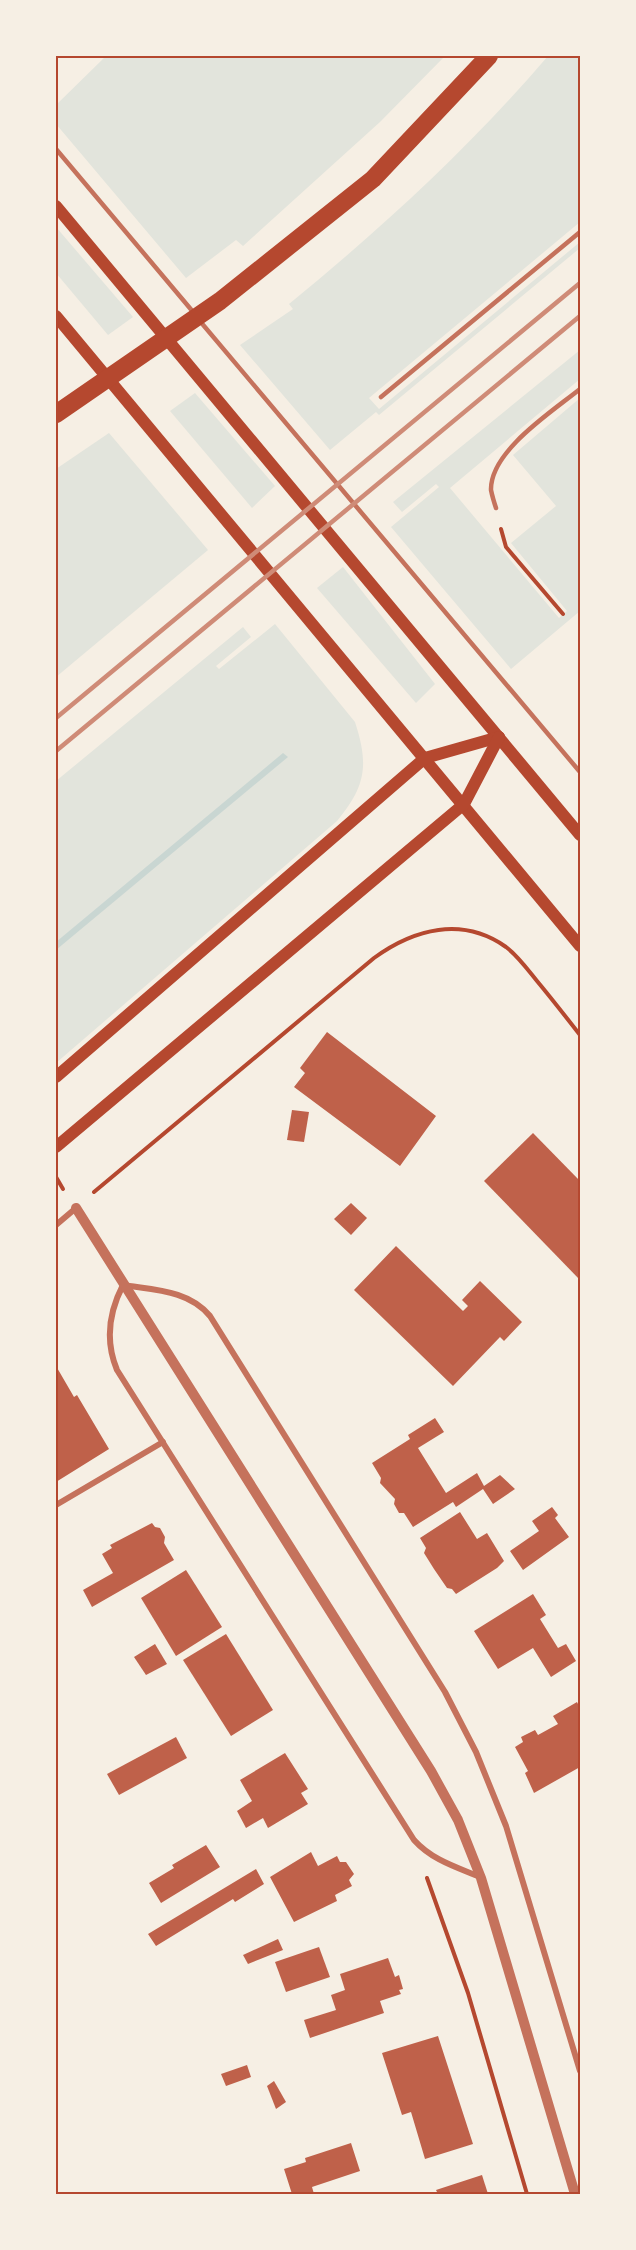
<svg xmlns="http://www.w3.org/2000/svg" width="636" height="2250" font-family="'Asap Condensed',sans-serif">
  <rect width="100%" height="100%" fill="#f6efe4"/>
  <g fill="#e2e4dc">
    <polygon points="106,56 445,56 380,122 243,246 236,240 186,278 56,124 56,105"/>
    <path d="M548,56H580V222L369,398L379,409L580,242V248L379,415L376,412L330,450L240,345L293,309L289,304C382,228 470,147 548,56Z"/>
    <polygon points="56,227 133,317 108,335 56,273"/>
    <polygon points="580,350 580,379 450,488 559,618 567,611 511,543 556,506 513,455 580,398 580,611 511,669 391,527 439,487 436,484 402,512 393,502"/>
    <polygon points="195,393 275,486 252,508 170,411"/>
    <polygon points="109,433 208,550 56,677 56,469"/>
    <polygon points="343,567 435,684 416,703 317,588"/>
    <path d="M275,624L355,722C369,765 366,786 337,821L56,1063V781L243,627L251,637L216,666L219,669Z"/>
  </g>
  <polygon fill="#c9d6d2" points="283,753 288,757 56,950 56,942"/>
  <g fill="#bf614a">
    <polygon points="327,1032 436,1116 400,1166 294,1087 305,1073 300,1068"/>
    <polygon points="292,1110 309,1112 304,1142 287,1140"/>
    <polygon points="533,1133 580,1181 580,1280 484,1181"/>
    <polygon points="351,1203 367,1218 351,1235 334,1219"/>
    <polygon points="396,1246 463,1311 468,1306 462,1300 480,1281 522,1322 504,1341 500,1337 453,1386 354,1290"/>
    <polygon points="56,1366 74,1397 77,1395 109,1449 56,1482"/>
    <polygon points="435,1418 444,1432 418,1448 446,1493 477,1473 484,1486 500,1475 515,1489 493,1504 483,1489 456,1507 453,1502 413,1527 404,1513 399,1513 394,1504 395,1499 380,1483 381,1478 372,1463 410,1439 408,1435"/>
    <polygon points="552,1507 558,1515 555,1518 569,1537 523,1570 510,1551 539,1531 532,1521"/>
    <polygon points="460,1512 477,1539 487,1533 504,1561 497,1568 456,1594 452,1589 447,1588 434,1569 424,1553 426,1548 420,1538"/>
    <polygon points="152,1523 155,1527 160,1528 165,1537 164,1543 174,1560 92,1607 83,1590 113,1573 102,1554 112,1548 110,1545"/>
    <polygon points="186,1570 222,1627 176,1656 141,1598"/>
    <polygon points="533,1594 546,1615 540,1619 558,1648 566,1644 576,1661 551,1677 533,1648 498,1669 474,1631"/>
    <polygon points="226,1634 273,1710 231,1736 183,1660"/>
    <polygon points="155,1644 167,1664 146,1675 134,1657"/>
    <polygon points="577,1702 580,1708 580,1767 534,1793 525,1773 528,1771 515,1747 523,1742 521,1737 535,1730 538,1735 558,1724 553,1716"/>
    <polygon points="176,1737 187,1758 119,1795 107,1774"/>
    <polygon points="285,1753 308,1789 301,1793 308,1804 268,1828 263,1818 246,1828 237,1811 252,1801 240,1780"/>
    <polygon points="206,1845 220,1867 161,1903 149,1883 174,1868 172,1865"/>
    <polygon points="311,1852 318,1866 337,1856 340,1862 346,1862 354,1874 349,1880 352,1886 335,1895 337,1901 294,1922 270,1877"/>
    <polygon points="256,1869 264,1884 235,1902 233,1899 156,1946 148,1934"/>
    <polygon points="278,1939 283,1950 248,1964 243,1955"/>
    <polygon points="319,1947 330,1977 286,1992 275,1962"/>
    <polygon points="388,1958 395,1977 399,1975 403,1989 399,1990 401,1994 380,2001 384,2013 310,2038 304,2020 336,2010 331,1995 345,1990 340,1974"/>
    <polygon points="438,2036 473,2144 425,2159 411,2112 402,2115 382,2053"/>
    <polygon points="247,2065 251,2077 226,2086 221,2074"/>
    <polygon points="274,2081 286,2102 276,2109 267,2086"/>
    <polygon points="351,2143 360,2171 312,2187 314,2194 292,2194 284,2169 306,2162 305,2158"/>
    <polygon points="482,2175 488,2194 438,2194 436,2190"/>
  </g>
  <g fill="none" stroke-linecap="round" stroke-linejoin="round">
    <g stroke="#b5482f" stroke-width="4">
      <polyline points="501,529 506,547 563,614"/>
      <polyline points="56,1177 63,1189"/>
      <path d="M94,1192L374,958C414,929 462,916 506,947C518,956 528,970 537,981C552,999 566,1017 580,1035"/>
      <polyline points="427,1878 468,1993 527,2194"/>
    </g>
    <g stroke="#c5725c" stroke-width="4.5">
      <polyline points="56,149 194,313"/>
      <polyline points="199,320 580,772"/>
      <polyline points="381,397 580,232"/>
      <path d="M496,508C494,502 492,495 491,490C490,451 553,411 580,389"/>
    </g>
    <g stroke="#c5725c" stroke-width="6">
      <polyline points="56,1225 76,1208"/>
      <polyline points="56,1505 163,1442"/>
      <path d="M480,1877C456,1867 432,1860 414,1840L117,1370C105,1341 109,1312 123,1285C154,1290 189,1290 210,1316L445,1692L476,1752L506,1826L580,2071"/>
    </g>
    <polyline stroke="#c5725c" stroke-width="10" points="76,1208 431,1771 458,1820 481,1878 575,2194"/>
    <g stroke="#b5482f" stroke-width="12">
      <polyline points="56,206 580,835"/>
      <polyline points="56,316 580,946"/>
      <polyline points="56,1077 425,758 499,737"/>
      <polyline points="56,1147 464,804 499,737"/>
    </g>
    <polyline stroke="#b5482f" stroke-width="18" points="56,414 220,301 373,179 489,56"/>
    <g stroke="#cf8b77" stroke-width="4.5">
      <polyline points="56,718 580,283"/>
      <polyline points="56,751 580,316"/>
    </g>
  </g>
  <rect width="636" height="2250" fill="none" stroke="#f6efe4" stroke-width="114"/>
  <rect x="57" y="57" width="522" height="2136" fill="none" stroke="#b5482f" stroke-width="2"/>
</svg>
